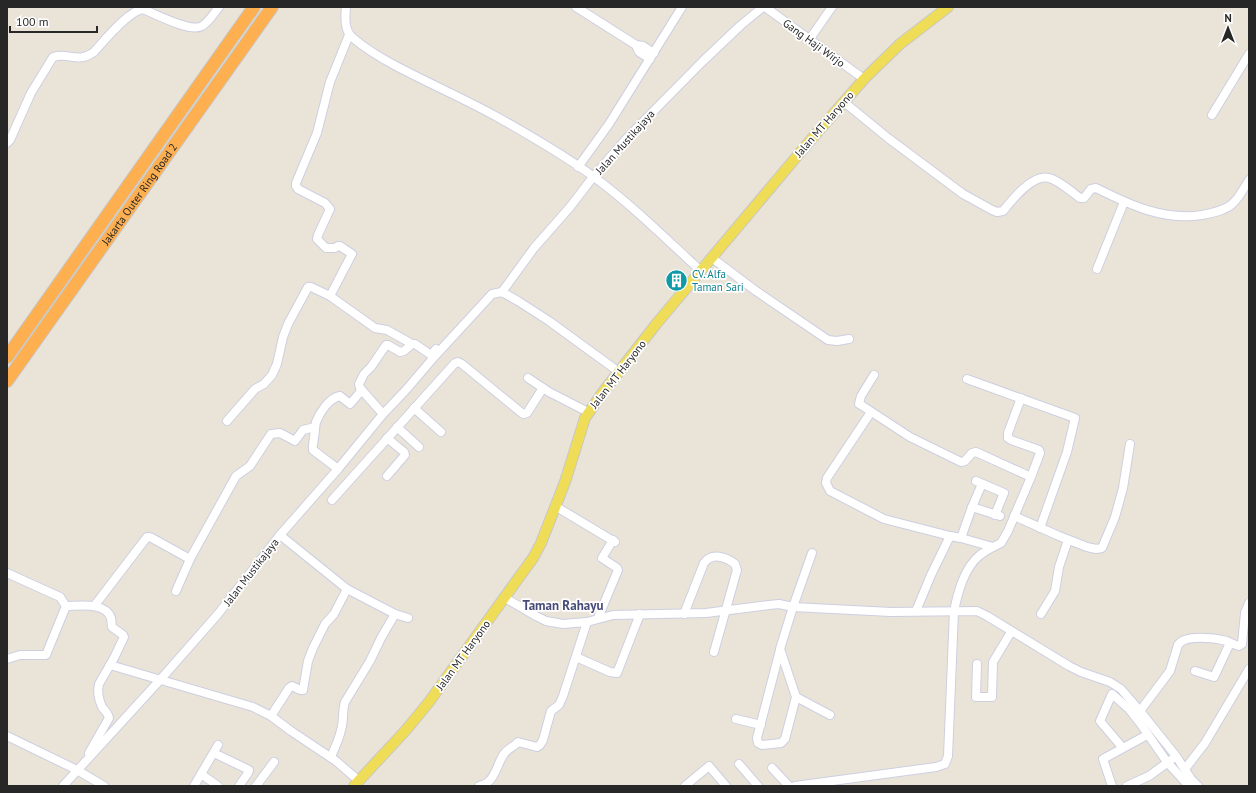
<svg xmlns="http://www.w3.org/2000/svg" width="1256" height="793" font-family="'PT Sans',sans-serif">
  <rect width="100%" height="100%" fill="#eae4d8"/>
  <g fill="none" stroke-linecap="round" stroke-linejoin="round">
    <defs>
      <g id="minor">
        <path d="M346,7C345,17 344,31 353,38C366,49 381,58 396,66C430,84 465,99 499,118C531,136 564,155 594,177C632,205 666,239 701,271"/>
        <polyline points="576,7 636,45 643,46 654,53"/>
        <polyline points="765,7 864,79"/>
        <polyline points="809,40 832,7"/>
        <polyline points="636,45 639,52 650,59"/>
        <path d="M844,102L888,138L963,194L992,210L997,212L1003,211C1012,200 1033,173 1049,178C1058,180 1072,192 1080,198H1084L1091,189L1096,188C1130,205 1164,221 1202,215C1212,213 1223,211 1231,205C1239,199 1244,188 1249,180"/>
        <polyline points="1212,115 1249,54"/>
        <path d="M7,143L10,140L31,93L53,57C69,52 77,64 94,52C104,41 128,11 143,9C155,14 191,33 202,26C209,22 214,13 219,7"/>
        <polyline points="578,167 609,124 682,7"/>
        <polyline points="712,258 756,291 828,340 837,341 849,339"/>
        <polyline points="1097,269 1124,202"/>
        <polyline points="502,292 534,248 570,207 593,177 626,139 703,61 741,25 763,7"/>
        <polyline points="330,296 352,254 340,246 338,246 335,248 326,248 317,239 318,235 330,209 325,203 298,189 296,186 296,183 317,133 330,82 349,35"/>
        <polyline points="874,375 861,396 859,404 861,405 910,437 961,462 965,461 972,453 976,452 1031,477"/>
        <polyline points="528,378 549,392 588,412"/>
        <polyline points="967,379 1075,418 1067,452 1040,528"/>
        <polyline points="414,408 441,432"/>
        <polyline points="871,412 827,478 826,483 830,491 884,519 950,536"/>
        <polyline points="383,414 360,388 359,384 364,374 371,367 386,345 388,345 400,352 404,351 412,344"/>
        <polyline points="227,421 255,389 264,384 272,375 277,364 283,337 288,324 308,287 311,287 330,296 375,328 387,330 412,344 415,344 431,355 436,349"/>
        <polyline points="397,427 419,447"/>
        <path d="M338,469L313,450C312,445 314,442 314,437C315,432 315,427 316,422C320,412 329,398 340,396L350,404L362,390"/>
        <polyline points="387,476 405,455 404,452 387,438"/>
        <polyline points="976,481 1004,493 995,515"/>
        <polyline points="332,500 455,363 458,362 462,364 523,414 527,413 543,388"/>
        <polyline points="555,506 615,542"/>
        <polyline points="972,507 982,484"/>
        <polyline points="1014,516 1059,536 1087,547 1096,549 1102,548 1115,517 1123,488 1130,444"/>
        <polyline points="280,535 347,589 395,614 408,618"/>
        <polyline points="961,538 972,507 1000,516"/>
        <polyline points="812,553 793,607 780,649 796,697 830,715"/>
        <polyline points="7,573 60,597 66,606"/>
        <polyline points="176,591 191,557"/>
        <polyline points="505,598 536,616 546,621 563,624 587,622 613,615 706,613 769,605 779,604 793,607 891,612 977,611 987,616 1069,666 1081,672 1110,682 1121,689 1140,711 1176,756 1191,779 1198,786"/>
        <polyline points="95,605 147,537 150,537 188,558 191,557 236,476 250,466 271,434 280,433 295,441 303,430 315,427"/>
        <path d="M66,606C79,606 106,602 111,618C112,621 111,624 112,627L123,635L124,637L114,658L99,684C97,691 99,700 102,707C105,711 108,713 109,718L89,753"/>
        <polyline points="916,611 931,575 950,536 961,538 993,547 1001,543 1008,531 1031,477 1040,453 1039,450 1011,440 1008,438 1008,433 1021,398"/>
        <polyline points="1245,613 1249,603"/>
        <path d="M684,614L704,563C712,552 726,557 735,564L737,570L714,652"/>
        <polyline points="1041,614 1055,591 1059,567 1068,540"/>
        <polyline points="598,618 618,570 617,568 602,558 613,540"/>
        <polyline points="780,650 757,738 758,743 762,745 781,743 785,739 796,697"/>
        <polyline points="576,657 610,672 617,673 640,614"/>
        <polyline points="7,659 20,655 46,655 66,606"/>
        <polyline points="977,664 976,697 992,697 993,662 1011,632"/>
        <polyline points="110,665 253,707 271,716 291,731 336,761 359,781"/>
        <polyline points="1195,671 1214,677 1230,643"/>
        <path d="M1140,711L1170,671L1178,645C1185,634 1215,638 1227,641C1231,643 1235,645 1239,646L1242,644L1245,613L1249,614"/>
        <polyline points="271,716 289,688 292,686 300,690 303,690 308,661 313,648 325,624 334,614 347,589"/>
        <polyline points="736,719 761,725"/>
        <polyline points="7,736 77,770 104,786"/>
        <polyline points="1122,747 1100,721 1112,694 1129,709 1140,723 1167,762 1189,786"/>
        <polyline points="214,753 249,770 248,773 239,786"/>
        <path d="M331,757C334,749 339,740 341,730C344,721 342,711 345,702L370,661L381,638L395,614"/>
        <polyline points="739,764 758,786"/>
        <polyline points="772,768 789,786"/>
        <polyline points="1185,769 1205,743 1249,669"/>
        <polyline points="201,774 218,786"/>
        <polyline points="63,786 160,680 218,614 280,535 338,469 383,414 405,391 435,356 492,294 502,292 518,301 549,321 619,372"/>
        <polyline points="194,786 218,745"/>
        <polyline points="256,786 274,762"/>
        <path d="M479,786C482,785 486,784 488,782C496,776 498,762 504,754C508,748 514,747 518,742L537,747L540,745L543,740L551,711L559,705L563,696L587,622"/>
        <polyline points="685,786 709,766 726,786"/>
        <path d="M795,786L936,767L945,764L948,756L954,611C958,592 964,568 980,555C984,552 989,549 993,547"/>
        <polyline points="1112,786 1103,759 1147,735"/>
        <polyline points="1127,786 1149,776 1171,760"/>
      </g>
      <polyline id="major" points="354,786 406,730 429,702 533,558 541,543 565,482 585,418 603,392 657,323 808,143 864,79 900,44 948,7"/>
      <g id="highway">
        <polyline points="7,357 254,7"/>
        <path id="s1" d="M7,381L272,7"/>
      </g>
    </defs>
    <use href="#minor" stroke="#cdcfe1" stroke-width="10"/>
    <use href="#major" stroke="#c7c7c7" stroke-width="12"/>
    <use href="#highway" stroke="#c7c7c7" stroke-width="14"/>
    <use href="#minor" stroke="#fff" stroke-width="8"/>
    <use href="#major" stroke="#f0dd57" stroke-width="10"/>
    <use href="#highway" stroke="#feaf50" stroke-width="12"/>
  </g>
  <defs>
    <symbol id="building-disc" viewBox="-11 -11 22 22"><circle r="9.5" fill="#0f9aa8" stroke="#fff"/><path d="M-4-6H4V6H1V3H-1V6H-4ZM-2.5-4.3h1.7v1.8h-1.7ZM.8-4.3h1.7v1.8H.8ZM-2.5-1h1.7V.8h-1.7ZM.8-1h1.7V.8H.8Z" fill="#fff"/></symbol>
  </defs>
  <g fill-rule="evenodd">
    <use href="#building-disc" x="664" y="268" width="25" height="25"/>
  </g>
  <g text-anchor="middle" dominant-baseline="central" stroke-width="3.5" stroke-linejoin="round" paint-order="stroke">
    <g font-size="11" fill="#272727" stroke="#fff">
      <text transform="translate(814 43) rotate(36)">Gang Haji Wirjo</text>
      <text transform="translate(824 124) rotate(-49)">Jalan MT Haryono</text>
      <text transform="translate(625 142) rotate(-48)">Jalan Mustikajaya</text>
      <text stroke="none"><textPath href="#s1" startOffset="229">Jakarta Outer Ring Road 2</textPath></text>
      <text transform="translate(618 374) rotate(-52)">Jalan MT Haryono</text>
      <text transform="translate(251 572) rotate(-52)">Jalan Mustikajaya</text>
      <text transform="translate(463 655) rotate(-54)">Jalan MT Haryono</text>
    </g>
    <g font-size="11" fill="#0d838f" stroke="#fff" text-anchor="start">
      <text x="692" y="274">CV. Alfa<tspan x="692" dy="13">Taman Sari</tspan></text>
    </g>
    <g font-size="13" font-weight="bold" fill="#484b77" stroke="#fff">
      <text x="563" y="605">Taman Rahayu</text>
    </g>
  </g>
  <rect width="1256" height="793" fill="none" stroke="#272727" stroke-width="16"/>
  <g transform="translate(1228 28)" stroke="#ffffff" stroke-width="3" paint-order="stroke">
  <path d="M0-3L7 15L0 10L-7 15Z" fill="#272727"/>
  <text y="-6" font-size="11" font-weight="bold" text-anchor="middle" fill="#272727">N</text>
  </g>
  <path d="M10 26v6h87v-6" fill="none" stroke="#272727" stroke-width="2"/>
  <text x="16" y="26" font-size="12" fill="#272727" stroke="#ffffff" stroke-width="3" paint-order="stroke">100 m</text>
</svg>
